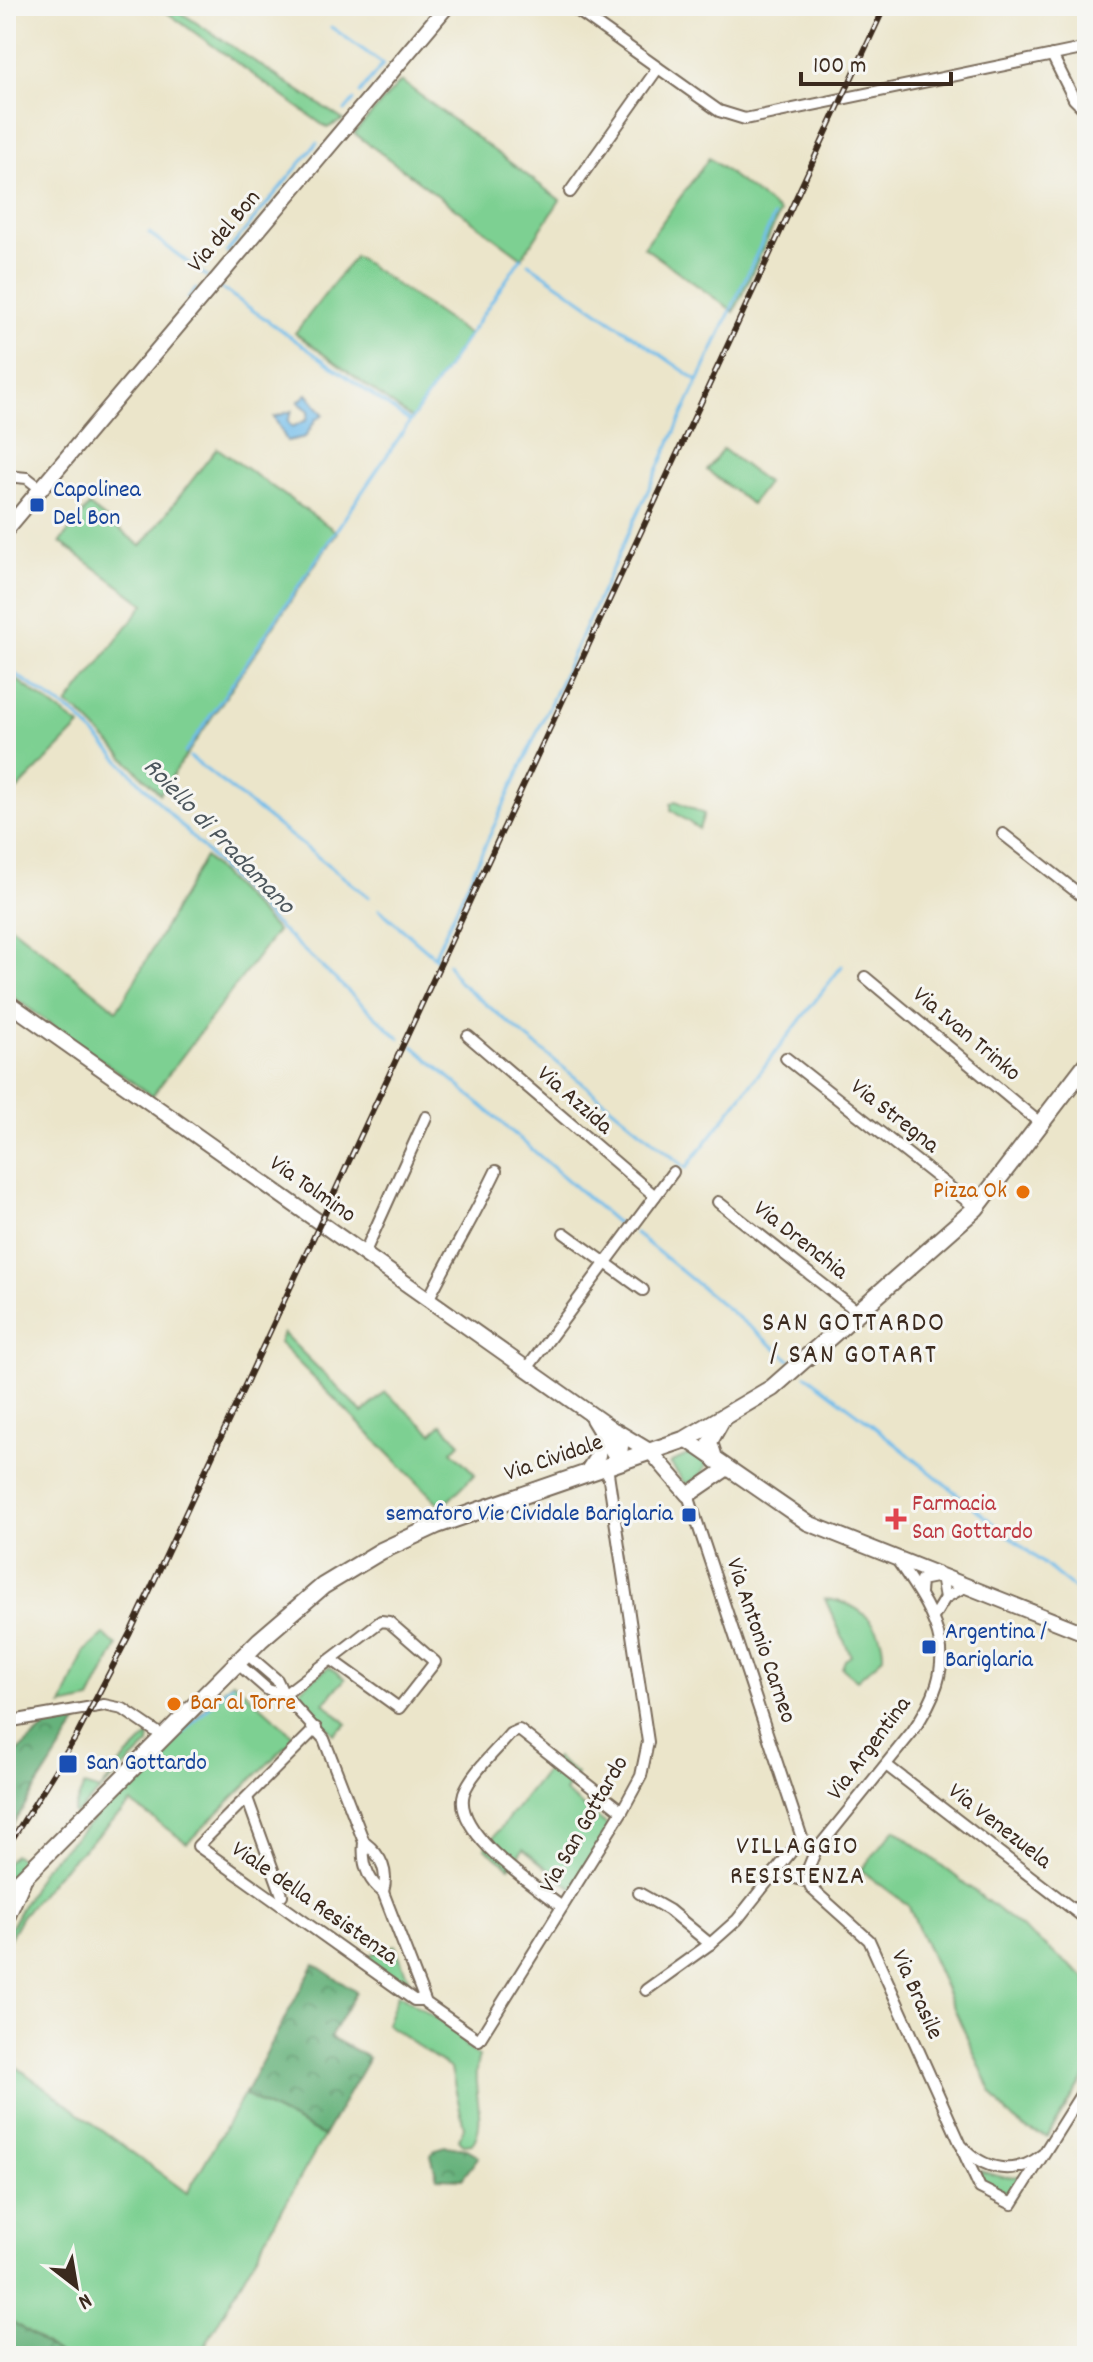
<svg xmlns="http://www.w3.org/2000/svg" width="1093" height="2362" font-family="Dekko,sans-serif">
  <defs>
    <pattern id="forest-crowns" width="20" height="18" patternUnits="userSpaceOnUse" patternTransform="scale(2)"><rect width="20" height="18" fill="#66b27c"/><path d="M2 6a3 3 0 1 1 6 0M12 15a3 3 0 1 1 6 0" fill="none" stroke="#559165"/></pattern>
  </defs>
  <rect width="100%" height="100%" fill="#f6f6f2"/>
  <filter id="ink" filterUnits="userSpaceOnUse"><feTurbulence type="fractalNoise" baseFrequency=".0125" numOctaves="2"/><feDisplacementMap in="SourceGraphic" scale="16" xChannelSelector="R" yChannelSelector="G"/><feConvolveMatrix kernelMatrix="1 2 1 2 8 2 1 2 1" color-interpolation-filters="sRGB"/></filter>
  <filter id="wash" filterUnits="userSpaceOnUse"><feTurbulence type="fractalNoise" baseFrequency=".006" numOctaves="4" result="noise"/><feDisplacementMap in="SourceGraphic" scale="32" xChannelSelector="R" yChannelSelector="G"/><feGaussianBlur stdDeviation="1.8" result="paint"/><feColorMatrix in="noise" values="0 0 0 0 0 0 0 0 0 0 0 0 0 0 0 0 0 1.4 0 .05"/><feComposite in="paint" operator="in"/></filter>
  <g filter="url(#wash)">
    <rect width="100%" height="100%" fill="#ebe5ca"/>
    <g fill="#7dd092" stroke="#5c7d58" stroke-width="2">
      <polygon points="158,6 171,6 343,120 327,128"/>
      <polygon points="401,81 560,200 522,258 354,133"/>
      <polygon points="709,158 780,212 734,312 644,247"/>
      <polygon points="355,256 469,335 412,419 295,333"/>
      <polygon points="217,448 337,532 160,794 80,713 67,705 144,604 60,542 89,506 141,546"/>
      <polygon points="723,449 767,483 751,504 707,470"/>
      <polygon points="6,672 80,726 6,801"/>
      <polygon points="676,801 704,814 699,829 671,810 671,804"/>
      <path d="M205,857L277,931L152,1096L6,992V922L117,1010C149,959 174,908 205,857Z"/>
      <polygon points="283,1333 363,1413 385,1392 432,1433 442,1424 460,1443 452,1451 475,1474 442,1507 279,1343"/>
      <polygon points="696,1451 707,1465 699,1477 686,1485 670,1463"/>
      <path d="M825,1599C857,1602 884,1623 883,1657L857,1680L842,1668L845,1660L851,1656Z"/>
      <polygon points="104,1634 117,1646 90,1700 62,1706 84,1652"/>
      <polygon points="329,1667 345,1679 324,1703 347,1724 334,1734 294,1694"/>
      <polygon points="233,1681 295,1737 187,1843 131,1803 59,1872 22,1916 6,1945 6,1936 42,1870"/>
      <polygon points="149,1735 149,1744 75,1815 73,1812 84,1786 100,1791 120,1764"/>
      <polygon points="556,1758 577,1774 565,1792 611,1828 573,1889 523,1849 510,1867 485,1848"/>
      <polygon points="58,1827 62,1831 6,1887 6,1863 14,1854 24,1862"/>
      <path d="M895,1829L1087,1979V2074L1047,2137C1016,2127 1009,2118 991,2091L908,1905L861,1870Z"/>
      <polygon points="395,1945 415,1996 362,1958"/>
      <path d="M398,1994L455,2030L467,2048L479,2057C468,2086 490,2120 472,2144L464,2145L459,2139L464,2127L451,2069L386,2024Z"/>
      <polygon points="17,2067 187,2193 244,2095 324,2136 199,2356 61,2356 6,2317 6,2085"/>
      <polygon points="980,2171 1002,2177 1026,2176 1012,2200 983,2184 977,2172"/>
    </g>
    <g fill="url(#forest-crowns)" stroke="#506e4d" stroke-width="2">
      <polygon points="83,1714 6,1835 6,1762 55,1719"/>
      <polygon points="314,1964 356,1992 330,2037 369,2058 324,2136 244,2095"/>
      <polygon points="445,2146 467,2149 479,2156 462,2179 437,2178 431,2155 435,2149"/>
      <polygon points="6,2317 61,2356 6,2356"/>
    </g>
    <polygon fill="#72bdeb" stroke="#567484" stroke-width="2" points="307,394 324,415 316,419 305,437 287,441 274,417 292,411 288,421 292,427 307,420 309,411 298,402"/>
    <g fill="none" stroke-linecap="round" stroke-linejoin="round">
      <g stroke="#72bdeb" stroke-width="3">
        <polyline points="331,27 383,64 360,93"/>
        <polyline points="345,111 354,100"/>
        <polyline points="149,233 206,276"/>
        <polyline points="227,252 317,143"/>
        <polyline points="528,263 697,380"/>
        <polyline points="220,287 409,421"/>
        <polyline points="188,298 196,289"/>
        <polyline points="6,668 78,717 273,922 399,1038"/>
        <polyline points="185,753 521,258"/>
        <polyline points="190,757 369,897"/>
        <polyline points="379,909 437,959"/>
        <polyline points="434,957 774,216"/>
        <polyline points="448,964 459,982 686,1168 842,966"/>
        <polyline points="413,1046 618,1224"/>
        <polyline points="635,1233 790,1360"/>
        <polyline points="806,1375 861,1416 1087,1599"/>
        <polyline points="123,1793 232,1684"/>
      </g>
    </g>
  </g>
  <g filter="url(#ink)">
    <g fill="none" stroke-linecap="round" stroke-linejoin="round">
      <defs>
        <g id="street">
          <polyline points="571,6 719,111 745,119 1087,48"/>
          <polyline points="1052,55 1074,99 1087,112"/>
          <polyline points="570,192 658,68"/>
          <polyline points="6,476 27,478 41,489"/>
          <polyline points="1003,834 1087,900"/>
          <polyline points="865,977 1041,1124"/>
          <polyline points="468,1036 655,1196"/>
          <polyline points="786,1058 976,1208"/>
          <polyline points="718,1202 858,1312"/>
          <polyline points="564,1233 643,1290"/>
          <polyline points="364,1254 426,1117"/>
          <path d="M428,1300C450,1256 475,1215 496,1171"/>
          <polyline points="526,1370 673,1172"/>
          <polyline points="688,1495 802,1838 815,1852"/>
          <path d="M897,1560C942,1625 962,1660 912,1732L815,1852L808,1869L811,1888L869,1940L961,2145C983,2170 1015,2177 1042,2155"/>
          <polyline points="920,1593 921,1580 941,1576 945,1598"/>
          <polyline points="934,1616 945,1598 966,1586"/>
          <path d="M247,1654L277,1680L284,1695L324,1739L364,1842C362,1862 367,1880 383,1892L426,2003L479,2040L622,1811L641,1776L648,1742L607,1466"/>
          <polyline points="237,1663 268,1690 284,1695"/>
          <polyline points="284,1695 381,1621 389,1622 435,1662 399,1708 331,1659"/>
          <polyline points="6,1722 104,1705 123,1709 164,1737"/>
          <polyline points="316,1728 198,1846 414,2000 424,2000"/>
          <polyline points="886,1765 1087,1920"/>
          <polyline points="247,1798 282,1895"/>
          <path d="M364,1842C381,1855 389,1871 383,1892"/>
          <polyline points="775,1872 809,1882"/>
          <polyline points="639,1893 669,1910 710,1944"/>
          <path d="M562,1907C535,1886 452,1833 464,1793C471,1773 497,1750 510,1734L519,1730L622,1811"/>
          <polyline points="6,1925 25,1882"/>
          <polyline points="646,1990 710,1944 737,1920 802,1838"/>
          <polyline points="963,2151 980,2188 1012,2204 1087,2085"/>
        </g>
        <g id="secondary">
          <polyline points="6,530 447,6"/>
          <polyline points="6,1001 612,1429 621,1446 619,1462"/>
          <polyline points="593,1419 619,1462"/>
          <polyline points="616,1431 651,1452 688,1495 726,1469"/>
          <polyline points="686,1439 808,1523 1087,1634"/>
          <polyline points="716,1461 710,1442 723,1419"/>
          <polyline points="587,1472 598,1455 600,1434"/>
        </g>
        <polyline id="primary" points="6,1895 260,1640 323,1586 381,1551 437,1525 686,1439 772,1388 976,1208 1087,1063"/>
      </defs>
      <use href="#street" stroke="#796b5a" stroke-width="14"/>
      <use href="#secondary" stroke="#796b5a" stroke-width="18"/>
      <use href="#primary" stroke="#796b5a" stroke-width="20"/>
      <use href="#street" stroke="#fff" stroke-width="10"/>
      <use href="#secondary" stroke="#fff" stroke-width="14"/>
      <use href="#primary" stroke="#fff" stroke-width="16"/>
      <defs>
        <polyline id="rail" points="6,1849 76,1737 130,1633 885,6"/>
      </defs>
      <use href="#rail" stroke="#3b2a1e" stroke-width="6"/>
      <use href="#rail" stroke="#f6f6f2" stroke-width="3" stroke-dasharray="9" stroke-linecap="butt"/>
    </g>
  </g>
  <g fill="#1a4fb4" stroke="#f6f6f2" stroke-width="3">
    <rect x="29" y="497" width="16" height="16" rx="4"/>
    <rect x="681" y="1507" width="16" height="16" rx="4"/>
    <rect x="921" y="1639" width="16" height="16" rx="4"/>
    <rect x="58" y="1754" width="20" height="20" rx="4"/>
  </g>
  <g fill="#e8710a" stroke="#f6f6f2" stroke-width="3">
    <circle cx="1023" cy="1192" r="8"/>
    <circle cx="174" cy="1704" r="8"/>
  </g>
  <path fill="#e0444e" stroke="#f6f6f2" stroke-width="3" d="M892 1507h8v8h8v8h-8v8h-8v-8h-8v-8h8z"/>
  <g text-anchor="middle" dominant-baseline="central" stroke-width="6" stroke-linejoin="round" paint-order="stroke">
    <g font-size="24" fill="#3b2a1e" stroke="#f6f6f2">
      <text transform="translate(225 232) rotate(-50)">Via del Bon</text>
      <text transform="translate(966 1035) rotate(40)">Via Ivan Trinko</text>
      <text transform="translate(574 1101) rotate(41)">Via Azzida</text>
      <text transform="translate(894 1117) rotate(38)">Via Stregna</text>
      <text transform="translate(312 1190) rotate(35)">Via Tolmino</text>
      <text transform="translate(800 1241) rotate(38)">Via Drenchia</text>
      <text transform="translate(554 1459) rotate(-19)">Via Cividale</text>
      <text transform="translate(760 1641) rotate(71)">Via Antonio Carneo</text>
      <text transform="translate(870 1749) rotate(-53)">Via Argentina</text>
      <text transform="translate(585 1825) rotate(-60)">Via San Gottardo</text>
      <text transform="translate(999 1827) rotate(38)">Via Venezuela</text>
      <text transform="translate(314 1904) rotate(35)">Viale della Resistenza</text>
      <text transform="translate(916 1995) rotate(66)">Via Brasile</text>
    </g>
    <g font-size="24" fill="#164399" stroke="#f6f6f2" text-anchor="start">
      <text x="53" y="491">Capolinea<tspan x="53" dy="28">Del Bon</tspan></text>
      <text x="673" y="1515" text-anchor="end">semaforo Vie Cividale Bariglaria</text>
      <text x="945" y="1633">Argentina /<tspan x="945" dy="28">Bariglaria</tspan></text>
      <text x="86" y="1764">San Gottardo</text>
    </g>
    <g font-size="24" fill="#c56008" stroke="#f6f6f2" text-anchor="end">
      <text x="1007" y="1192">Pizza Ok</text>
      <text x="190" y="1704" text-anchor="start">Bar al Torre</text>
    </g>
    <g font-size="24" fill="#be3a42" stroke="#f6f6f2" text-anchor="start">
      <text x="912" y="1505">Farmacia<tspan x="912" dy="28">San Gottardo</tspan></text>
    </g>
    <g font-size="26" font-style="italic" fill="#4c565c" stroke="#f6f6f2">
      <text transform="translate(218 837) rotate(46)">Roiello di Pradamano</text>
    </g>
    <g font-size="26" letter-spacing="2" fill="#3b2a1e" stroke="#f6f6f2">
      <text x="798" y="1847">VILLAGGIO<tspan x="798" dy="30">RESISTENZA</tspan></text>
    </g>
    <g font-size="28" letter-spacing="2" fill="#3b2a1e" stroke="#f6f6f2">
      <text x="854" y="1325">SAN GOTTARDO<tspan x="854" dy="32">/ SAN GOTART</tspan></text>
    </g>
  </g>
  <rect width="1093" height="2362" fill="none" stroke="#f6f6f2" stroke-width="32"/>
  <g transform="translate(76 2286) rotate(149)" stroke="#f6f6f2" stroke-width="6" paint-order="stroke">
  <path d="M0-6L14 30L0 20L-14 30Z" fill="#3b2a1e"/>
  <text y="-12" font-size="22" font-weight="bold" text-anchor="middle" fill="#3b2a1e">N</text>
  </g>
  <path d="M801 72v12h150v-12" fill="none" stroke="#3b2a1e" stroke-width="4"/>
  <text x="813" y="72" font-size="24" fill="#3b2a1e" stroke="#f6f6f2" stroke-width="6" paint-order="stroke">100 m</text>
</svg>
